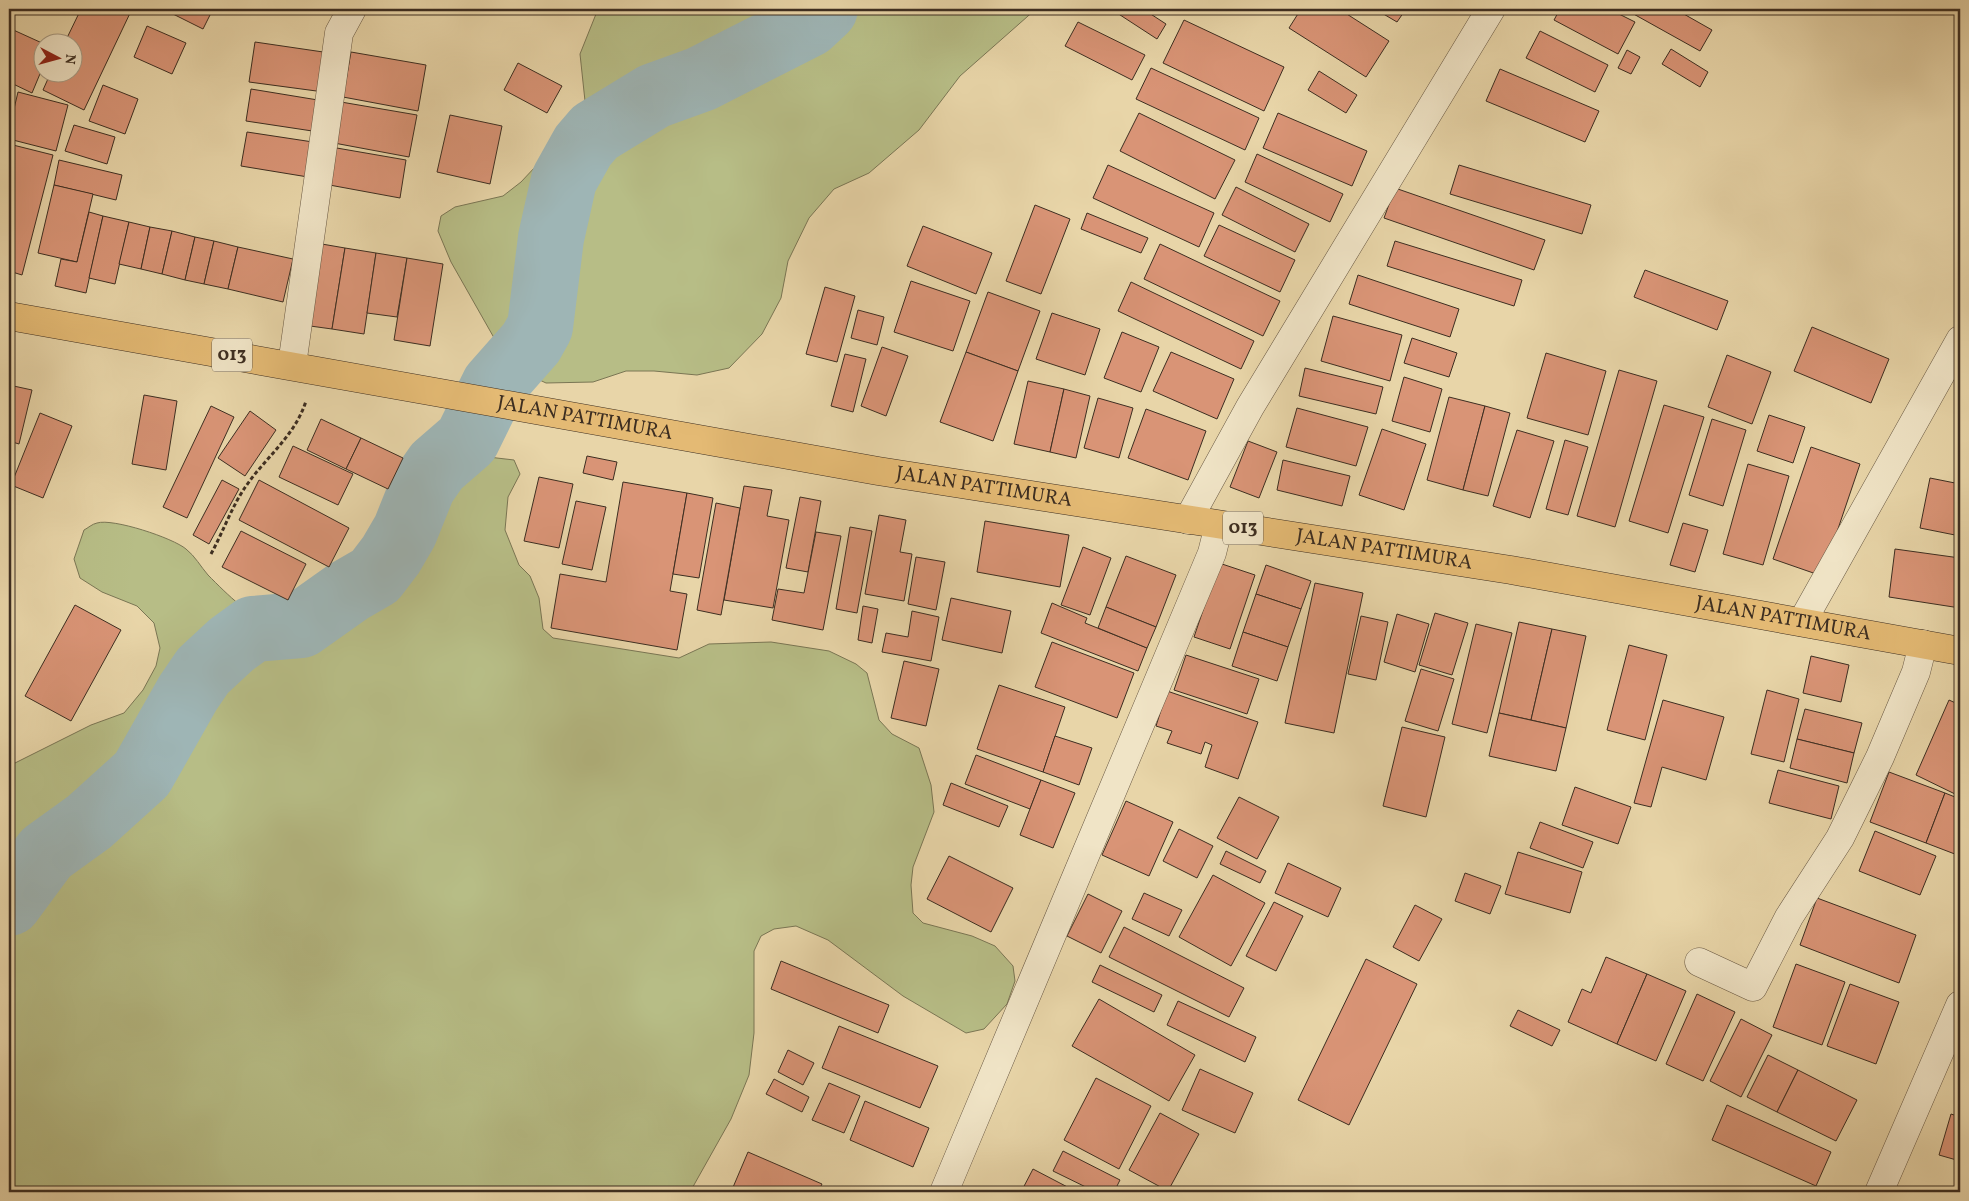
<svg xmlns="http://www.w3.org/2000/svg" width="1969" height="1201" font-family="Vollkorn,serif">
  <rect width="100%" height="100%" fill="#e8d5a8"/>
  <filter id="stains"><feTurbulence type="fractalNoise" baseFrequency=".004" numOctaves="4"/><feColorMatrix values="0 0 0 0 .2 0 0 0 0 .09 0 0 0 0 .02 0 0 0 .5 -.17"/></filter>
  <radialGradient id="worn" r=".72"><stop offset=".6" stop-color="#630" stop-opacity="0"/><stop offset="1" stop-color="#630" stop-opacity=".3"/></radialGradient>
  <g fill="#b7bd86" stroke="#7a7654">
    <polygon points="598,9 1036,9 960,76 919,130 869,173 834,189 809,218 788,261 781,298 762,334 729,368 697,375 654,371 626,371 593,382 546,383 510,366 451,262 438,231 441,216 455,207 503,196 521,182 580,119 585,101 580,54"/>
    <path d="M454,453L514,460L520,474L508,497L505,530L519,565L530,576L539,598L543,629L553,638L679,658L709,644L771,642L829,651L856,664L867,673L879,720L892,734L919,748L931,785L934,812L913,867L911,885L913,913L923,923L972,936L995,946L1013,966L1015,981L1007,1004L984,1029L966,1033L903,996L828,940L796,926L774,929L761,936L754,951V1033L749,1075L731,1119L690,1192H9V766L91,725L124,713L143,690L156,666L160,648L154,623L137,606L102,592L80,578L74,559L84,530C88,528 92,524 97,523C113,518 173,538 186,549C195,556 201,567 208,575C227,594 251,619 278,626C296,631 311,618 325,608C349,591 376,580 392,554C416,515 413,484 454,453Z"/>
  </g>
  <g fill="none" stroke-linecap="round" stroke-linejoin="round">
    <polyline stroke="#9eb5b5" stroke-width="66" points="9,903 46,853 89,822 142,774 188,693 203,671 231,645 253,629 301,625 349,591 375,576 391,555 405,531 423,486 437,466 467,440 494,385 531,343 540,327 551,238 564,180 583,146 595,132 654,96 701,79 809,24 825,9"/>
  </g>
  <g fill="#d99476" stroke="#3d2e21">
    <polygon points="81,9 132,9 84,110 43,90 51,72 72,72 72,42 65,42"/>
    <polygon points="169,9 213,9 203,29 167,11"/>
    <polygon points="1115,9 1143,9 1166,24 1157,39 1114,11"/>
    <polygon points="1301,9 1339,9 1389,41 1366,77 1289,28"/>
    <polygon points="1375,9 1406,9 1397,22"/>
    <polygon points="1560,9 1609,9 1635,22 1618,54 1554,20"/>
    <polygon points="1632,9 1675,9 1712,30 1700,51 1630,12"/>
    <polygon points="1184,20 1284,67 1264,111 1163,63"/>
    <polygon points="1078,22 1145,55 1132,80 1065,46"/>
    <polygon points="147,26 186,43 172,74 134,57"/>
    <polygon points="9,28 42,43 42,69 32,93 9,82"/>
    <polygon points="1540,31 1608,65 1595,92 1526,58"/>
    <polygon points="255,42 330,53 324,92 249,82"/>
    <polygon points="1671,49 1708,72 1700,87 1662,64"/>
    <polygon points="1627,50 1640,57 1631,74 1618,68"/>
    <polygon points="351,52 426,65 418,111 343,97"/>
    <polygon points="518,63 562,86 547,113 504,90"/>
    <polygon points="1151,68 1259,118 1245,150 1136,99"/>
    <polygon points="1500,69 1599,111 1585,142 1486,101"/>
    <polygon points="1319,71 1357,95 1346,113 1308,90"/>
    <polygon points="103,85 138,99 125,134 89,121"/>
    <polygon points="251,89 324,101 319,132 246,121"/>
    <polygon points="18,92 68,105 56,151 9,139 9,130"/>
    <polygon points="341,102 417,115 409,157 334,143"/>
    <polygon points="1139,113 1235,160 1215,199 1120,151"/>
    <polygon points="1278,113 1367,151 1352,186 1263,148"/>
    <polygon points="450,115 502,126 490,184 437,172"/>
    <polygon points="74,125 115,137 107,164 65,151"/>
    <polygon points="247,132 313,142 308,177 241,166"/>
    <polygon points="9,144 53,155 22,275 9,271"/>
    <polygon points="331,147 406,160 400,198 324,184"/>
    <polygon points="1257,154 1343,194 1330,222 1245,182"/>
    <polygon points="59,160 122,175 116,200 54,185"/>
    <polygon points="1108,165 1214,213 1199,247 1093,198"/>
    <polygon points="1459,165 1591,205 1582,234 1450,194"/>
    <polygon points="54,185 93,194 77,262 38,253"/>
    <polygon points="1236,187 1309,224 1295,252 1222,215"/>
    <polygon points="1395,188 1545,240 1534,270 1384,218"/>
    <polygon points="1035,205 1070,219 1041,294 1006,281"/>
    <polygon points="89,212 103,216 86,293 55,286 61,259 77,262"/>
    <polygon points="1087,213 1148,238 1141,253 1081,229"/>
    <polygon points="103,216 129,222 115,284 89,278"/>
    <polygon points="129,222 150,227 141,269 119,264"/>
    <polygon points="1219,225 1295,260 1280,292 1204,256"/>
    <polygon points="923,226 992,253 976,294 907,266"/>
    <polygon points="150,227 172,231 162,274 141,269"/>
    <polygon points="172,231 195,237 185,280 162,274"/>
    <polygon points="195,237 214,241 204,284 185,280"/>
    <polygon points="214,241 238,247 228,289 204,284"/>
    <polygon points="1395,241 1522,280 1514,306 1387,266"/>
    <polygon points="316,243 345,248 332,329 303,325"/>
    <polygon points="1160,244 1280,301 1263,336 1144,279"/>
    <polygon points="238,247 293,259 283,302 228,289"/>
    <polygon points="345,248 376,253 364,334 332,329"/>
    <polygon points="376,253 407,258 397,317 367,313"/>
    <polygon points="407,258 443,264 430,346 394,340"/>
    <polygon points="1645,270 1728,301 1717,330 1634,297"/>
    <polygon points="1358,275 1459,309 1450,337 1349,304"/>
    <polygon points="911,281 970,301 953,351 894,332"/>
    <polygon points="1131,282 1254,341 1241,369 1118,311"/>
    <polygon points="825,287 855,296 837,362 806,354"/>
    <polygon points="988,292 1040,311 1018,371 966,352"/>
    <polygon points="858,310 884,317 877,345 851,338"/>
    <polygon points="1052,313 1100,329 1085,375 1036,359"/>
    <polygon points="1333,316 1402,335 1390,381 1321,361"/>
    <polygon points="1812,327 1889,359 1871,403 1794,371"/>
    <polygon points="1122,332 1159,347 1141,392 1104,378"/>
    <polygon points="1412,338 1457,353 1449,377 1404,363"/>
    <polygon points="882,347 908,356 886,416 861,406"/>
    <polygon points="966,352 1018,371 993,441 940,422"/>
    <polygon points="1171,352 1234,379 1217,419 1153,391"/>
    <polygon points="1546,353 1606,371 1588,435 1527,418"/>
    <polygon points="845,354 866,359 853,412 831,406"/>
    <polygon points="1727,355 1771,372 1752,424 1708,407"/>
    <polygon points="1305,368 1383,387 1376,414 1299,396"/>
    <polygon points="1619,370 1657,381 1615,527 1577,516"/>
    <polygon points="1404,377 1442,389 1430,432 1392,421"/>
    <polygon points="1028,381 1064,389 1050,452 1014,444"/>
    <polygon points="9,385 32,390 19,444 9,441"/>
    <polygon points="1064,389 1090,396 1076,458 1050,452"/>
    <polygon points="144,395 177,401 166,470 132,464"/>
    <polygon points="1449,397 1485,406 1463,490 1427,480"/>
    <polygon points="1098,398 1133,408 1119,458 1084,448"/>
    <polygon points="1664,405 1704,417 1668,533 1629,521"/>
    <polygon points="211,406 234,417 187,518 163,507"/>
    <polygon points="1485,406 1510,413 1488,496 1463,490"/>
    <polygon points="1297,408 1368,427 1356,466 1286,447"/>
    <polygon points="1146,409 1206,431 1188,480 1128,458"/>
    <polygon points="250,411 276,430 245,476 218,458"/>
    <polygon points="40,413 72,426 43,498 11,485"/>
    <polygon points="1769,415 1805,427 1793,463 1757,451"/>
    <polygon points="321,419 361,438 346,469 307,450"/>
    <polygon points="1712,419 1746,430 1723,506 1689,495"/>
    <polygon points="1382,429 1426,444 1404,510 1359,495"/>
    <polygon points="1517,430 1554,441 1530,518 1493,506"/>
    <polygon points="361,438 403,458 388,489 346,469"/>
    <polygon points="1565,440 1588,447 1568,515 1546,509"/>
    <polygon points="1248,441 1277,452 1259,498 1230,487"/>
    <polygon points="293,446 353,474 338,505 279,477"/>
    <polygon points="1811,447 1860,464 1822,576 1773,559"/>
    <polygon points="587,456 617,462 613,480 583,473"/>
    <polygon points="1283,460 1350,476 1342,506 1277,490"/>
    <polygon points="1748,464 1789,476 1763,565 1723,554"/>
    <polygon points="539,477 573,484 559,548 524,541"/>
    <polygon points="1930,478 1960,484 1960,536 1920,528"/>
    <polygon points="222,480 239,489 209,544 193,535"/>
    <polygon points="259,480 349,528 329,567 239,520"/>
    <polygon points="623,482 687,493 670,591 687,594 677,650 551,628 560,574 606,582"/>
    <polygon points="744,486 772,490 767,516 789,520 773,608 724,600"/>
    <polygon points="687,493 713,498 699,578 673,574"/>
    <polygon points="800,497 821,501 808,572 786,568"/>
    <polygon points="576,501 606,507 592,570 562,564"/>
    <polygon points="716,503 740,508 721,615 697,610"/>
    <polygon points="879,515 906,520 900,552 912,554 904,601 865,594"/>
    <polygon points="985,521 1069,535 1060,587 977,572"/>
    <polygon points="1683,523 1708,530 1695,572 1670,565"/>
    <polygon points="850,527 872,531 857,613 836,609"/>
    <polygon points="241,531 306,564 288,600 222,567"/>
    <polygon points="816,532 841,536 823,630 772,620 778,589 804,593"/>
    <polygon points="1083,547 1111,558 1090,615 1061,605"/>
    <polygon points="1895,549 1960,558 1960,608 1889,597"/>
    <polygon points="1126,556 1176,575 1156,627 1106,607"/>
    <polygon points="916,557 945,562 936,610 908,604"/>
    <polygon points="1219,563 1255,575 1230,649 1194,637"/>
    <polygon points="1266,565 1311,581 1301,609 1256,594"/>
    <polygon points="1315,583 1363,593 1334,733 1285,723"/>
    <polygon points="1256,594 1301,609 1288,647 1243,632"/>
    <polygon points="951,598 1011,611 1002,653 942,640"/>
    <polygon points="1052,603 1087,618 1085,623 1147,648 1138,671 1041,633"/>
    <polygon points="75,605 121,630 71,721 25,696"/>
    <polygon points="863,606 878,609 872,643 858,640"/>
    <polygon points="1106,607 1156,627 1147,648 1098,628"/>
    <polygon points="912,611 939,617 931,661 882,652 886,633 908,637"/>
    <polygon points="1435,613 1468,623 1452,675 1419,665"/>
    <polygon points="1397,614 1429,624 1415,672 1384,662"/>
    <polygon points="1361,616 1388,622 1376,680 1348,674"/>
    <polygon points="1519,622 1552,629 1531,720 1499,713"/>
    <polygon points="1476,624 1512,633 1487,733 1452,724"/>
    <polygon points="1552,629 1586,636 1566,728 1531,720"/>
    <polygon points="1243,632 1288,647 1277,681 1232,666"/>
    <polygon points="1052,642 1134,673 1117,718 1035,687"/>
    <polygon points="1629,645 1667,655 1645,740 1607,730"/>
    <polygon points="1186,655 1259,679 1247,714 1174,690"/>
    <polygon points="1811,656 1849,665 1841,702 1803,693"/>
    <polygon points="904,661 939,669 926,726 891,718"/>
    <polygon points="1421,669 1454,679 1438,731 1405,721"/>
    <polygon points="999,685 1065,707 1043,772 977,749"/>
    <polygon points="1767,690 1799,699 1784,762 1751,754"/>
    <polygon points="1167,691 1258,722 1238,779 1205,767 1212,745 1205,742 1201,754 1167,743 1172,731 1156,726"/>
    <polygon points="1663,700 1724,717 1706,780 1662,767 1651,807 1634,803"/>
    <polygon points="1949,700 1960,705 1960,783 1955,794 1916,775"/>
    <polygon points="1805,709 1862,723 1854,753 1797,739"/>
    <polygon points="1499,713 1566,728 1556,771 1489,756"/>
    <polygon points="1402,727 1445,737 1426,817 1383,806"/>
    <polygon points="1055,736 1092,748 1079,785 1043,772"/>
    <polygon points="1797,739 1854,753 1847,783 1790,768"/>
    <polygon points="976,755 1041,780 1030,809 965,784"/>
    <polygon points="1778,770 1839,786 1831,819 1769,803"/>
    <polygon points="1889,772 1945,793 1926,843 1870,822"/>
    <polygon points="1041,780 1075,793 1053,848 1020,835"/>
    <polygon points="951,783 1008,806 999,827 943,805"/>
    <polygon points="1575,787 1631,807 1618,844 1562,825"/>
    <polygon points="1945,793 1960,799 1960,856 1926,843"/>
    <polygon points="1239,797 1279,817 1257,859 1217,838"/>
    <polygon points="1126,801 1173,822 1149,876 1102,855"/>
    <polygon points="1540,822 1593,842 1583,868 1530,848"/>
    <polygon points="1179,829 1213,846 1197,878 1163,861"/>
    <polygon points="1875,831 1936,856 1920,895 1859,871"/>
    <polygon points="1226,851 1266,871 1260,883 1220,864"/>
    <polygon points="1518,852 1582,872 1570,913 1505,894"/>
    <polygon points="949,856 1013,888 991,932 927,899"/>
    <polygon points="1288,863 1341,888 1328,917 1275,893"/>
    <polygon points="1465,873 1501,886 1490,914 1455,901"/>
    <polygon points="1213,875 1265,903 1231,966 1179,937"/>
    <polygon points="1144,893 1182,910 1169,936 1132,919"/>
    <polygon points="1088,894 1122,911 1101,953 1067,936"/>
    <polygon points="1817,898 1916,935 1899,983 1800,945"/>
    <polygon points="1274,902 1303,916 1276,971 1246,956"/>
    <polygon points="1415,905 1442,919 1419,961 1393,947"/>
    <polygon points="1124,927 1244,988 1229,1017 1109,957"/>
    <polygon points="1606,957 1647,974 1617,1044 1568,1022 1582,989 1591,993"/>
    <polygon points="1366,959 1417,984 1349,1125 1298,1100"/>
    <polygon points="781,961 889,1005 878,1033 771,989"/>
    <polygon points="1796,964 1845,982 1822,1045 1773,1027"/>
    <polygon points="1100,965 1162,995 1154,1012 1092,982"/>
    <polygon points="1647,974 1686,991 1656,1061 1617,1044"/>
    <polygon points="1850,984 1899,1002 1876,1064 1827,1046"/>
    <polygon points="1697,994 1735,1012 1703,1081 1666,1064"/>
    <polygon points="1099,999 1195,1055 1169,1101 1072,1046"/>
    <polygon points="1178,1001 1256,1037 1245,1062 1167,1025"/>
    <polygon points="1518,1010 1560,1030 1552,1046 1510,1026"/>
    <polygon points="1741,1019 1772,1035 1741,1097 1710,1081"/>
    <polygon points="839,1026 938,1066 920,1108 822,1068"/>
    <polygon points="788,1050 814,1063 803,1085 778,1072"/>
    <polygon points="1768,1055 1798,1070 1777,1112 1747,1097"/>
    <polygon points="1200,1069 1253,1093 1235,1133 1182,1110"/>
    <polygon points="1798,1070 1857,1100 1836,1141 1777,1112"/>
    <polygon points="1096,1078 1151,1106 1119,1169 1064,1140"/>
    <polygon points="774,1079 809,1097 802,1112 766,1094"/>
    <polygon points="829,1083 860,1096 844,1133 812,1120"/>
    <polygon points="865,1101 929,1128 913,1167 850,1140"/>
    <polygon points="1727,1105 1831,1152 1816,1186 1712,1140"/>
    <polygon points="1160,1113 1199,1134 1168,1191 1129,1170"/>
    <polygon points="1951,1114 1960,1117 1960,1161 1939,1155"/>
    <polygon points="1063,1151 1120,1180 1114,1192 1096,1192 1053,1171"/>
    <polygon points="748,1152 822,1184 818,1192 731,1192"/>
    <polygon points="1033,1169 1077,1192 1021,1192"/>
  </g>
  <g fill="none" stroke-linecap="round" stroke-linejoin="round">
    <defs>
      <g id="minor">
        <polyline points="292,365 339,33 352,9"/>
        <polyline points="1188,520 1250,407 1491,9"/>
        <polyline points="1802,622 1960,340"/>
        <polyline points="1699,962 1753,987 1789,917 1840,838 1880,757 1916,672 1923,644"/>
        <polyline points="944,1192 1212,553 1219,525"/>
        <polyline points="1879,1192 1960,1005"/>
      </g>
      <g id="major">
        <path id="s1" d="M9,316L878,471L1511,570L1960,651"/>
      </g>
    </defs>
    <use href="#minor" stroke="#685843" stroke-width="29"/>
    <use href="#major" stroke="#3d2e21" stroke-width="29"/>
    <path stroke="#3d2e21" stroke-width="3" stroke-dasharray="4 2.5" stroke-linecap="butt" d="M211,554C223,532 232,506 246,486C266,457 295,436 306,401"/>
    <use href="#minor" stroke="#f0e4c6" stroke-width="28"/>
    <use href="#major" stroke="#e4ba74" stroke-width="28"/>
  </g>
  <g text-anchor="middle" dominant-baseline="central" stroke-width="4" stroke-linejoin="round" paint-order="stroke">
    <g fill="#f0e4c6" stroke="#736552" stroke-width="1">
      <rect x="212" y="338.5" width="40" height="33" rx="4"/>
      <rect x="1223" y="511.5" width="40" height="33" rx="4"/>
    </g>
    <g font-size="19" font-weight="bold" fill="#3d2e21">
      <text x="232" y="355">013</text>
      <text x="1243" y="528">013</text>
    </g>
    <g font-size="20" fill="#3d2e21" stroke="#f0e4c6">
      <text stroke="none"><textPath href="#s1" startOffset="585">JALAN PATTIMURA</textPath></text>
      <text stroke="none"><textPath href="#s1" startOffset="990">JALAN PATTIMURA</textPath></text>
      <text stroke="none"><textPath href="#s1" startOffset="1395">JALAN PATTIMURA</textPath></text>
      <text stroke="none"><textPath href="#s1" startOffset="1800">JALAN PATTIMURA</textPath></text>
    </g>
  </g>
  <rect width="1969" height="1201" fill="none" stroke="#e8d5a8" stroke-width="30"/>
  <rect x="10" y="10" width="1949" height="1181" fill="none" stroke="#3d2e21" stroke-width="2.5"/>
  <rect x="15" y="15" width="1939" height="1171" fill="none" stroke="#3d2e21"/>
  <g transform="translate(58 58) rotate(96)"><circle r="24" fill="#f0e4c6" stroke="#a89b84"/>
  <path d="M0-4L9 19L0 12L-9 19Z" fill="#8f2418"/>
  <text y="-8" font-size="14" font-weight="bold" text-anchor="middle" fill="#3d2e21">N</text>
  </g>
  <rect width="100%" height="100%" filter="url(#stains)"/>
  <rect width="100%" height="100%" fill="url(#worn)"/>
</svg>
